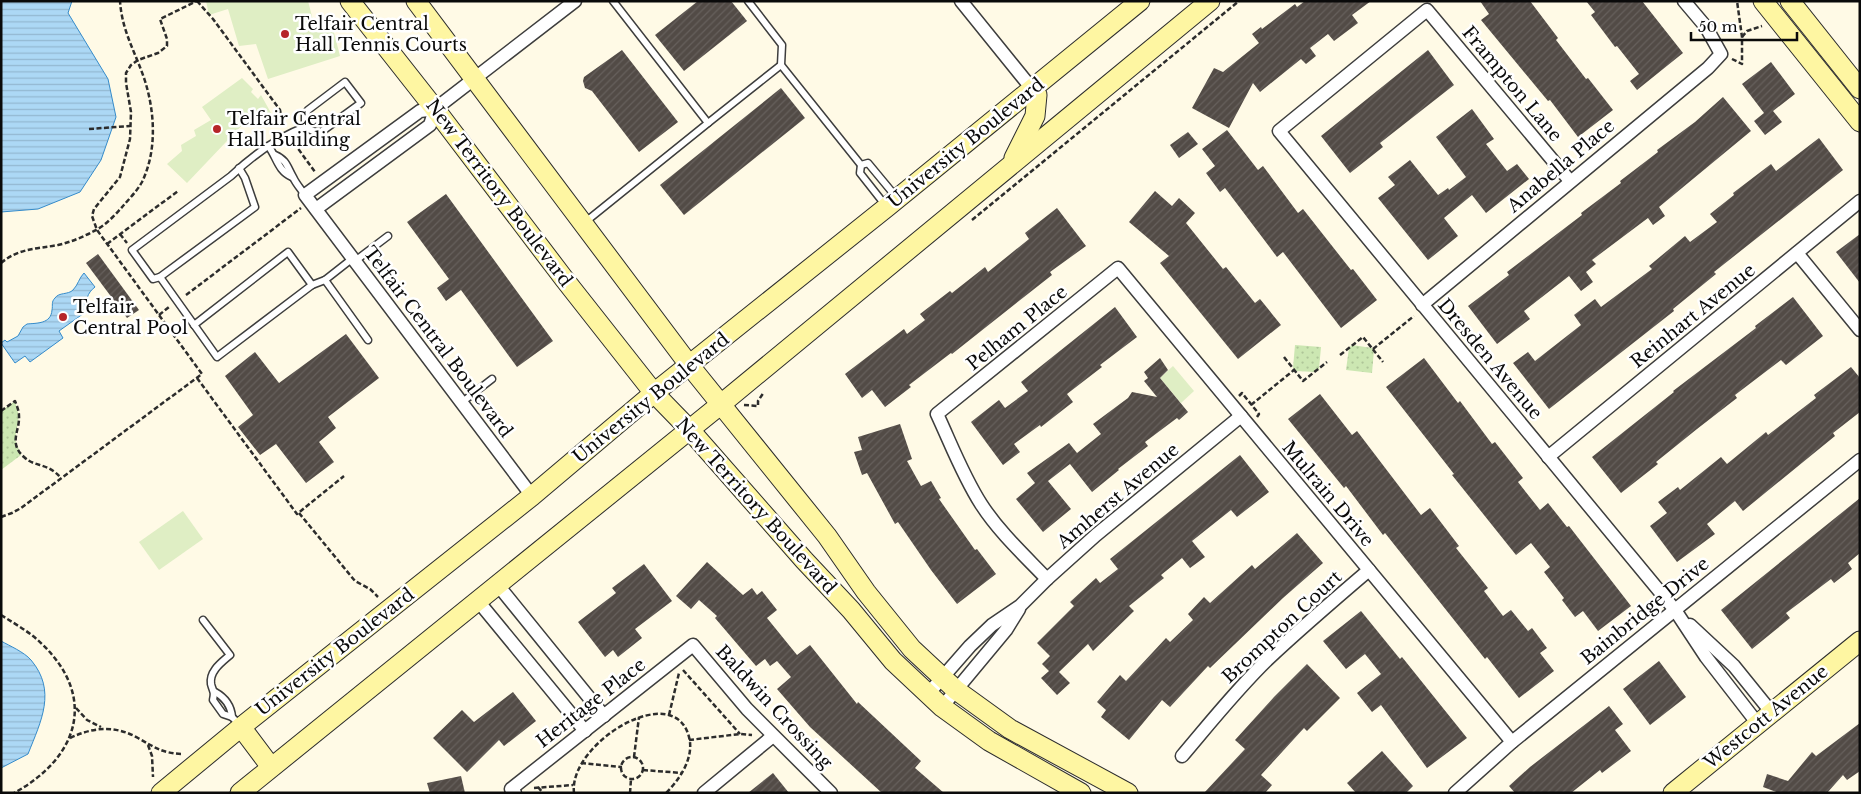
<svg xmlns="http://www.w3.org/2000/svg" width="1861" height="794" font-family="'Libre Baskerville',serif">
  <defs>
    <pattern id="park-dots" width="8" height="8" patternUnits="userSpaceOnUse" patternTransform="scale(1.25)"><rect width="8" height="8" fill="#cce7b2"/><path d="M2 2h.1M6 6h.1" fill="none" stroke="#aec598" stroke-width="1.8" stroke-linecap="round"/></pattern>
    <pattern id="water-rules" width="6" height="5" patternUnits="userSpaceOnUse" patternTransform="scale(1.25)"><rect width="6" height="5" fill="#acd8f5"/><path d="M0 2.5h6" fill="none" stroke="#93b8d1"/></pattern>
    <pattern id="building-hatch" width="6" height="6" patternUnits="userSpaceOnUse" patternTransform="scale(1.25)"><rect width="6" height="6" fill="#524b46"/><path d="M-1 1l2-2M0 6l6-6M5 7l2-2" fill="none" stroke="#66605c"/></pattern>
  </defs>
  <rect width="100%" height="100%" fill="#fffae6"/>
  <g fill="url(#park-dots)">
    <polygon points="1295,345 1321,347 1319,369 1315,372 1296,371 1293,368"/>
    <polygon points="1352,345 1372,348 1374,350 1372,373 1346,370 1349,348"/>
    <polygon points="15,401 19,416 15,439 21,455 1,470 1,411"/>
  </g>
  <g fill="#dfeec4">
    <polygon points="206,1 308,1 314,24 330,17 340,56 268,79 256,44 239,46 228,9 209,15"/>
    <polygon points="242,78 253,89 251,92 258,99 261,95 271,113 252,127 245,122 187,183 167,164 182,151 181,145 196,136 194,130 211,120 202,107"/>
    <polygon points="1173,366 1194,391 1181,403 1160,378"/>
    <polygon points="183,511 203,539 159,570 139,542"/>
  </g>
  <g fill="url(#water-rules)" stroke="#358bca">
    <polygon points="1,1 72,1 68,13 108,79 116,117 101,160 80,192 38,209 1,212"/>
    <path d="M84,273L95,287C87,293 85,301 87,311L59,331L63,338L30,362L25,356L15,363L1,343L5,340L7,342L18,336L23,327L27,324C37,323 51,324 52,310C53,305 51,302 55,298C59,292 68,295 73,290C78,285 79,278 84,273Z"/>
    <path d="M1,641C10,646 24,652 31,660C57,691 41,721 28,754L1,768Z"/>
  </g>
  <g fill="url(#building-hatch)">
    <polygon points="698,1 731,1 747,21 684,71 655,35"/>
    <polygon points="1305,1 1371,1 1352,15 1358,23 1334,41 1328,34 1310,48 1316,56 1306,64 1301,59 1260,92 1253,83 1229,128 1192,108 1214,68 1223,72 1259,43 1252,34 1261,27 1262,29 1295,4 1297,7"/>
    <polygon points="1480,1 1530,1 1558,38 1556,40 1586,79 1588,78 1613,110 1578,137 1550,100 1548,101 1481,20 1489,14"/>
    <polygon points="1586,1 1642,1 1683,53 1637,90 1630,81 1639,74 1617,46 1615,47 1591,15 1595,12"/>
    <polygon points="622,50 678,122 639,152 592,91 585,88 583,81 584,77"/>
    <polygon points="1428,50 1454,85 1380,143 1383,147 1350,173 1321,136"/>
    <polygon points="1771,62 1795,94 1773,111 1782,122 1765,135 1754,121 1764,113 1742,84"/>
    <polygon points="781,88 805,118 684,215 660,185"/>
    <polygon points="1723,97 1751,131 1659,207 1665,216 1653,225 1648,218 1592,260 1596,264 1586,272 1593,282 1581,291 1569,276 1524,311 1530,319 1497,344 1468,306 1509,275 1507,272 1582,215 1581,213 1621,183 1620,181 1658,152 1657,150 1695,122"/>
    <polygon points="1472,109 1494,139 1486,144 1507,171 1517,164 1529,179 1486,213 1472,195 1444,218 1458,236 1428,260 1378,198 1395,185 1388,177 1410,160 1438,195 1448,188 1449,190 1466,177 1436,137"/>
    <polygon points="1227,130 1258,170 1263,166 1298,213 1303,209 1351,270 1353,269 1377,300 1341,328 1283,252 1277,257 1225,188 1220,192 1206,173 1215,166 1202,149"/>
    <polygon points="1188,132 1198,144 1179,158 1170,145"/>
    <polygon points="1819,138 1843,170 1714,272 1716,274 1673,309 1674,311 1549,409 1513,363 1528,352 1535,361 1581,325 1574,315 1595,299 1601,307 1652,269 1649,266 1685,236 1690,242 1717,222 1710,214 1734,195 1733,193 1771,164 1776,171"/>
    <polygon points="1155,191 1172,206 1179,198 1195,213 1186,223 1223,269 1226,267 1255,303 1260,299 1281,325 1238,359 1160,263 1169,256 1129,222"/>
    <polygon points="446,194 553,341 517,367 461,290 446,301 437,288 449,279 407,222"/>
    <polygon points="1057,208 1086,246 1050,272 1052,275 1024,297 952,354 951,353 909,385 911,387 885,407 872,390 862,398 845,374 904,329 907,334 925,320 920,314 950,291 952,293 985,267 988,272 1029,239 1025,233"/>
    <polygon points="1860,234 1860,283 1836,252"/>
    <polygon points="98,254 139,310 127,318 86,263"/>
    <polygon points="1793,297 1823,336 1786,365 1781,360 1735,395 1737,398 1697,429 1656,462 1658,464 1621,493 1592,457 1674,392 1673,391 1756,328 1755,326"/>
    <polygon points="1115,307 1137,337 1100,365 1102,367 1067,394 1073,402 1041,427 1040,425 1014,444 1020,452 1003,465 971,422 999,400 1005,408 1028,391 1021,382"/>
    <polygon points="346,334 379,378 328,417 336,428 319,442 334,462 306,483 276,444 260,455 238,427 253,415 225,376 255,352 279,383"/>
    <polygon points="1160,358 1168,370 1160,378 1188,412 1179,420 1177,418 1145,442 1148,446 1118,469 1119,470 1092,492 1070,464 1048,481 1071,509 1043,532 1016,499 1035,483 1027,473 1069,443 1077,453 1101,434 1093,424 1128,398 1132,392 1157,397 1144,381 1148,378 1144,372"/>
    <polygon points="1424,358 1458,403 1460,401 1492,444 1495,442 1523,478 1518,482 1540,510 1548,503 1567,527 1569,526 1631,606 1598,631 1583,611 1575,617 1562,600 1564,598 1544,572 1550,567 1531,543 1516,555 1452,475 1454,474 1386,387"/>
    <polygon points="1851,367 1860,378 1860,412 1833,433 1835,436 1743,511 1735,501 1707,524 1715,534 1677,562 1650,526 1667,513 1658,502 1678,487 1680,490 1721,457 1727,464 1766,432 1768,435 1816,398 1814,395"/>
    <polygon points="1320,394 1352,435 1357,431 1421,515 1430,508 1459,546 1456,548 1488,588 1484,591 1503,616 1511,610 1528,631 1532,628 1547,648 1540,653 1554,671 1519,698 1487,657 1485,659 1385,533 1383,535 1346,486 1344,488 1288,419"/>
    <polygon points="900,424 912,459 907,461 921,486 931,481 941,498 939,499 975,550 977,549 996,574 957,604 931,570 898,522 895,524 867,473 862,475 854,452 862,450 858,437"/>
    <polygon points="1240,455 1269,492 1237,517 1231,510 1192,541 1205,557 1190,568 1182,558 1161,575 1164,578 1129,606 1134,611 1093,651 1088,644 1059,672 1070,683 1057,695 1041,678 1049,671 1042,664 1050,656 1037,643 1074,606 1070,602 1096,578 1100,583 1118,569 1110,559"/>
    <polygon points="1860,498 1860,553 1848,563 1852,569 1834,583 1831,579 1786,613 1790,618 1752,649 1721,610"/>
    <polygon points="1297,533 1323,563 1283,598 1210,668 1208,666 1170,707 1162,700 1129,740 1101,717 1106,710 1097,702 1120,675 1126,681 1166,638 1170,642 1193,620 1188,614 1204,597 1210,603 1252,565 1255,569"/>
    <polygon points="707,562 743,595 752,588 757,595 762,591 777,610 767,618 797,655 810,645 857,704 858,702 921,761 915,768 944,793 882,793 810,727 777,689 791,677 777,661 770,666 765,659 756,666 715,618 717,616 699,600 691,609 676,596"/>
    <polygon points="644,564 672,601 635,629 642,638 618,657 613,650 605,657 578,622 616,593 612,588"/>
    <polygon points="1361,611 1400,659 1402,657 1467,738 1427,768 1381,705 1372,712 1357,693 1381,674 1365,654 1346,669 1323,641"/>
    <polygon points="1659,661 1686,697 1650,725 1623,689"/>
    <polygon points="1307,664 1340,698 1307,731 1304,728 1261,775 1272,785 1265,793 1204,793 1245,749 1235,740 1274,697"/>
    <polygon points="513,692 536,721 504,746 499,740 467,772 433,738 462,710 474,722"/>
    <polygon points="1609,706 1623,724 1615,730 1631,751 1602,773 1600,770 1571,793 1515,793 1509,786 1530,767"/>
    <polygon points="1860,723 1860,771 1847,780 1843,775 1827,793 1779,793 1763,787 1767,774 1788,781 1812,752 1816,756"/>
    <polygon points="1382,751 1413,786 1406,793 1356,793 1347,783"/>
    <polygon points="773,773 789,793 748,793"/>
    <polygon points="461,776 465,793 430,793 427,783"/>
  </g>
  <g fill="none" stroke-linecap="round" stroke-linejoin="round">
    <defs>
      <g id="lane">
        <polyline points="748,1 782,45 781,65 861,165 868,163 897,198"/>
        <polyline points="708,123 781,65"/>
        <path d="M305,127V115L308,110L345,82L361,103L321,132H315L305,127C278,137 252,156 231,176L132,250L153,279L160,277L217,357L312,285L325,280L353,258"/>
        <path d="M269,147C277,158 278,171 292,177"/>
        <path d="M275,155C287,160 287,167 293,177C296,184 301,189 305,195"/>
        <polyline points="861,165 860,173 886,206"/>
        <polyline points="584,223 708,123 613,1"/>
        <polyline points="355,261 388,236"/>
        <polyline points="160,277 255,207 245,178 239,168"/>
        <polyline points="325,280 368,340"/>
        <polyline points="194,325 288,252 312,285"/>
        <polyline points="461,403 492,379"/>
        <path d="M203,620L230,655C222,662 209,671 211,684C213,692 215,691 213,700L223,714L232,717L240,725"/>
        <path d="M215,692C224,697 231,705 232,717"/>
      </g>
      <g id="street">
        <polyline points="961,1 1033,90"/>
        <polyline points="1570,181 1427,10 1279,131 1675,610 1706,657 1758,724"/>
        <polyline points="316,209 430,125 435,109"/>
        <polyline points="1797,253 1860,330"/>
        <polyline points="1422,305 1708,68 1721,54 1706,27 1684,1"/>
        <polyline points="1548,457 1860,201"/>
        <polyline points="532,496 305,195 420,111 435,109 575,1"/>
        <path d="M1047,579C1024,555 999,532 981,504C963,476 951,444 937,414L1118,268L1512,742"/>
        <polyline points="497,584 604,716"/>
        <polyline points="478,601 585,731"/>
        <polyline points="1690,625 1734,666 1772,713"/>
        <polyline points="928,694 970,646 992,625 1020,606 1047,579 1096,535 1241,416"/>
        <polyline points="942,707 1006,630 1019,609"/>
        <path d="M1182,756C1210,723 1237,689 1268,659C1301,628 1335,599 1369,570"/>
        <polyline points="515,793 511,789 693,645 747,709 831,793"/>
        <polyline points="704,793 773,736"/>
        <polyline points="1455,793 1512,742 1860,460"/>
      </g>
      <g id="secondary">
        <polyline points="350,1 435,109 565,280 654,393 689,429 804,560 851,610 893,661 942,707 989,741 1081,793"/>
        <polyline points="416,1 690,366 827,536 866,592 912,649 956,690 1010,729 1128,793"/>
        <polyline points="1763,1 1860,122"/>
        <polyline points="1790,1 1860,89"/>
        <polyline points="1014,158 1035,116 1037,95 1033,90"/>
        <polyline points="241,727 271,767"/>
        <polyline points="161,793 241,727 532,496 654,393 887,207 1140,1"/>
        <polyline points="240,793 720,405 1210,1"/>
        <polyline points="1673,793 1860,641"/>
      </g>
    </defs>
    <use href="#lane" stroke="#3d3d3d" stroke-width="9"/>
    <use href="#street" stroke="#3d3d3d" stroke-width="15"/>
    <use href="#secondary" stroke="#2c2c2c" stroke-width="21"/>
    <g stroke="#2c2c2c" stroke-width="2.5" stroke-dasharray="5 2.5" stroke-linecap="butt">
      <polyline points="197,1 213,19 280,110 283,126"/>
      <polyline points="1742,37 1747,31 1762,26"/>
      <polyline points="1732,59 1742,64 1742,37 1737,1"/>
      <polyline points="89,129 130,126"/>
      <polyline points="294,143 315,172"/>
      <polyline points="972,220 1239,1"/>
      <polyline points="120,234 127,243"/>
      <polyline points="107,244 178,191"/>
      <path d="M1,263C19,248 37,249 58,245C71,242 83,237 94,231C105,226 115,215 123,206C129,199 137,191 142,182C157,151 155,113 145,81C136,53 122,32 120,1"/>
      <polyline points="186,295 301,208"/>
      <polyline points="159,315 169,307"/>
      <polyline points="1373,349 1414,316"/>
      <polyline points="1340,355 1363,337 1383,362"/>
      <polyline points="1284,357 1303,381 1327,362"/>
      <polyline points="197,378 297,514 344,476"/>
      <polyline points="1239,396 1242,393 1259,414 1257,417"/>
      <polyline points="744,405 758,406 758,401 764,392"/>
      <polyline points="1251,405 1294,370"/>
      <path d="M1,411L15,401C17,406 19,411 19,416C20,431 8,443 24,457C36,468 47,462 61,478"/>
      <polyline points="299,513 355,581 370,589 378,597"/>
      <polyline points="1,517 12,513 21,508 202,374 97,230 92,216 94,209 120,177 130,139 131,112 126,83 126,73 131,65 138,60 158,53 167,46 167,39 160,19 197,1"/>
      <path d="M1,615C15,624 30,632 42,644C98,698 78,758 14,793"/>
      <polyline points="683,670 740,734"/>
      <polyline points="76,708 87,720 101,727"/>
      <polyline points="669,715 679,673"/>
      <path d="M70,738C93,727 115,725 138,738C154,747 162,753 181,754"/>
      <polyline points="689,740 740,734 752,735"/>
      <polyline points="148,745 152,756 153,777"/>
      <polyline points="634,757 639,717"/>
      <circle cx="632" cy="768" r="11"/>
      <polyline points="581,763 622,767"/>
      <polyline points="643,770 682,773"/>
      <polyline points="538,787 543,793"/>
      <polyline points="534,788 573,785"/>
      <path d="M574,793C568,742 680,675 690,742C692,761 679,780 666,793"/>
      <polyline points="630,793 631,779"/>
    </g>
    <use href="#lane" stroke="#fff" stroke-width="6"/>
    <use href="#street" stroke="#fff" stroke-width="12"/>
    <use href="#secondary" stroke="#fef6a2" stroke-width="19"/>
  </g>
  <g fill="#b62529" stroke="#fff" stroke-width="2">
    <circle cx="285" cy="34" r="5"/>
    <circle cx="217" cy="129" r="5"/>
    <circle cx="63" cy="317" r="5"/>
  </g>
  <g text-anchor="middle" dominant-baseline="central" stroke-width="5" stroke-linejoin="round" paint-order="stroke">
    <g font-size="18" fill="#0a0a0a" stroke="#fff" text-anchor="start">
      <text x="295" y="24">Telfair Central<tspan x="295" dy="21">Hall Tennis Courts</tspan></text>
      <text x="227" y="119">Telfair Central<tspan x="227" dy="21">Hall Building</tspan></text>
      <text x="73" y="307">Telfair<tspan x="73" dy="21">Central Pool</tspan></text>
    </g>
    <g font-size="18" fill="#0a0a0a" stroke="#fff">
      <text transform="translate(1512 84) rotate(50)">Frampton Lane</text>
      <text transform="translate(966 143) rotate(-39)">University Boulevard</text>
      <text transform="translate(1561 166) rotate(-40)">Anabella Place</text>
      <text transform="translate(499 193) rotate(53)">New Territory Boulevard</text>
      <text transform="translate(1693 316) rotate(-39)">Reinhart Avenue</text>
      <text transform="translate(1017 328) rotate(-39)">Pelham Place</text>
      <text transform="translate(438 342) rotate(53)">Telfair Central Boulevard</text>
      <text transform="translate(1490 359) rotate(50)">Dresden Avenue</text>
      <text transform="translate(651 398) rotate(-39)">University Boulevard</text>
      <text transform="translate(1328 494) rotate(50)">Mulrain Drive</text>
      <text transform="translate(1118 496) rotate(-40)">Amherst Avenue</text>
      <text transform="translate(756 506) rotate(48)">New Territory Boulevard</text>
      <text transform="translate(1645 611) rotate(-39)">Bainbridge Drive</text>
      <text transform="translate(1282 627) rotate(-43)">Brompton Court</text>
      <text transform="translate(335 652) rotate(-38)">University Boulevard</text>
      <text transform="translate(591 703) rotate(-38)">Heritage Place</text>
      <text transform="translate(774 707) rotate(47)">Baldwin Crossing</text>
      <text transform="translate(1766 717) rotate(-39)">Westcott Avenue</text>
    </g>
  </g>
  <rect width="1861" height="794" fill="none" stroke="#0a0a0a" stroke-width="5"/>
  <path d="M1691 32v8h106v-8" fill="none" stroke="#0a0a0a" stroke-width="2.5"/>
  <text x="1698" y="32" font-size="15" fill="#0a0a0a" stroke="#ffffff" stroke-width="4" paint-order="stroke">50 m</text>
</svg>
